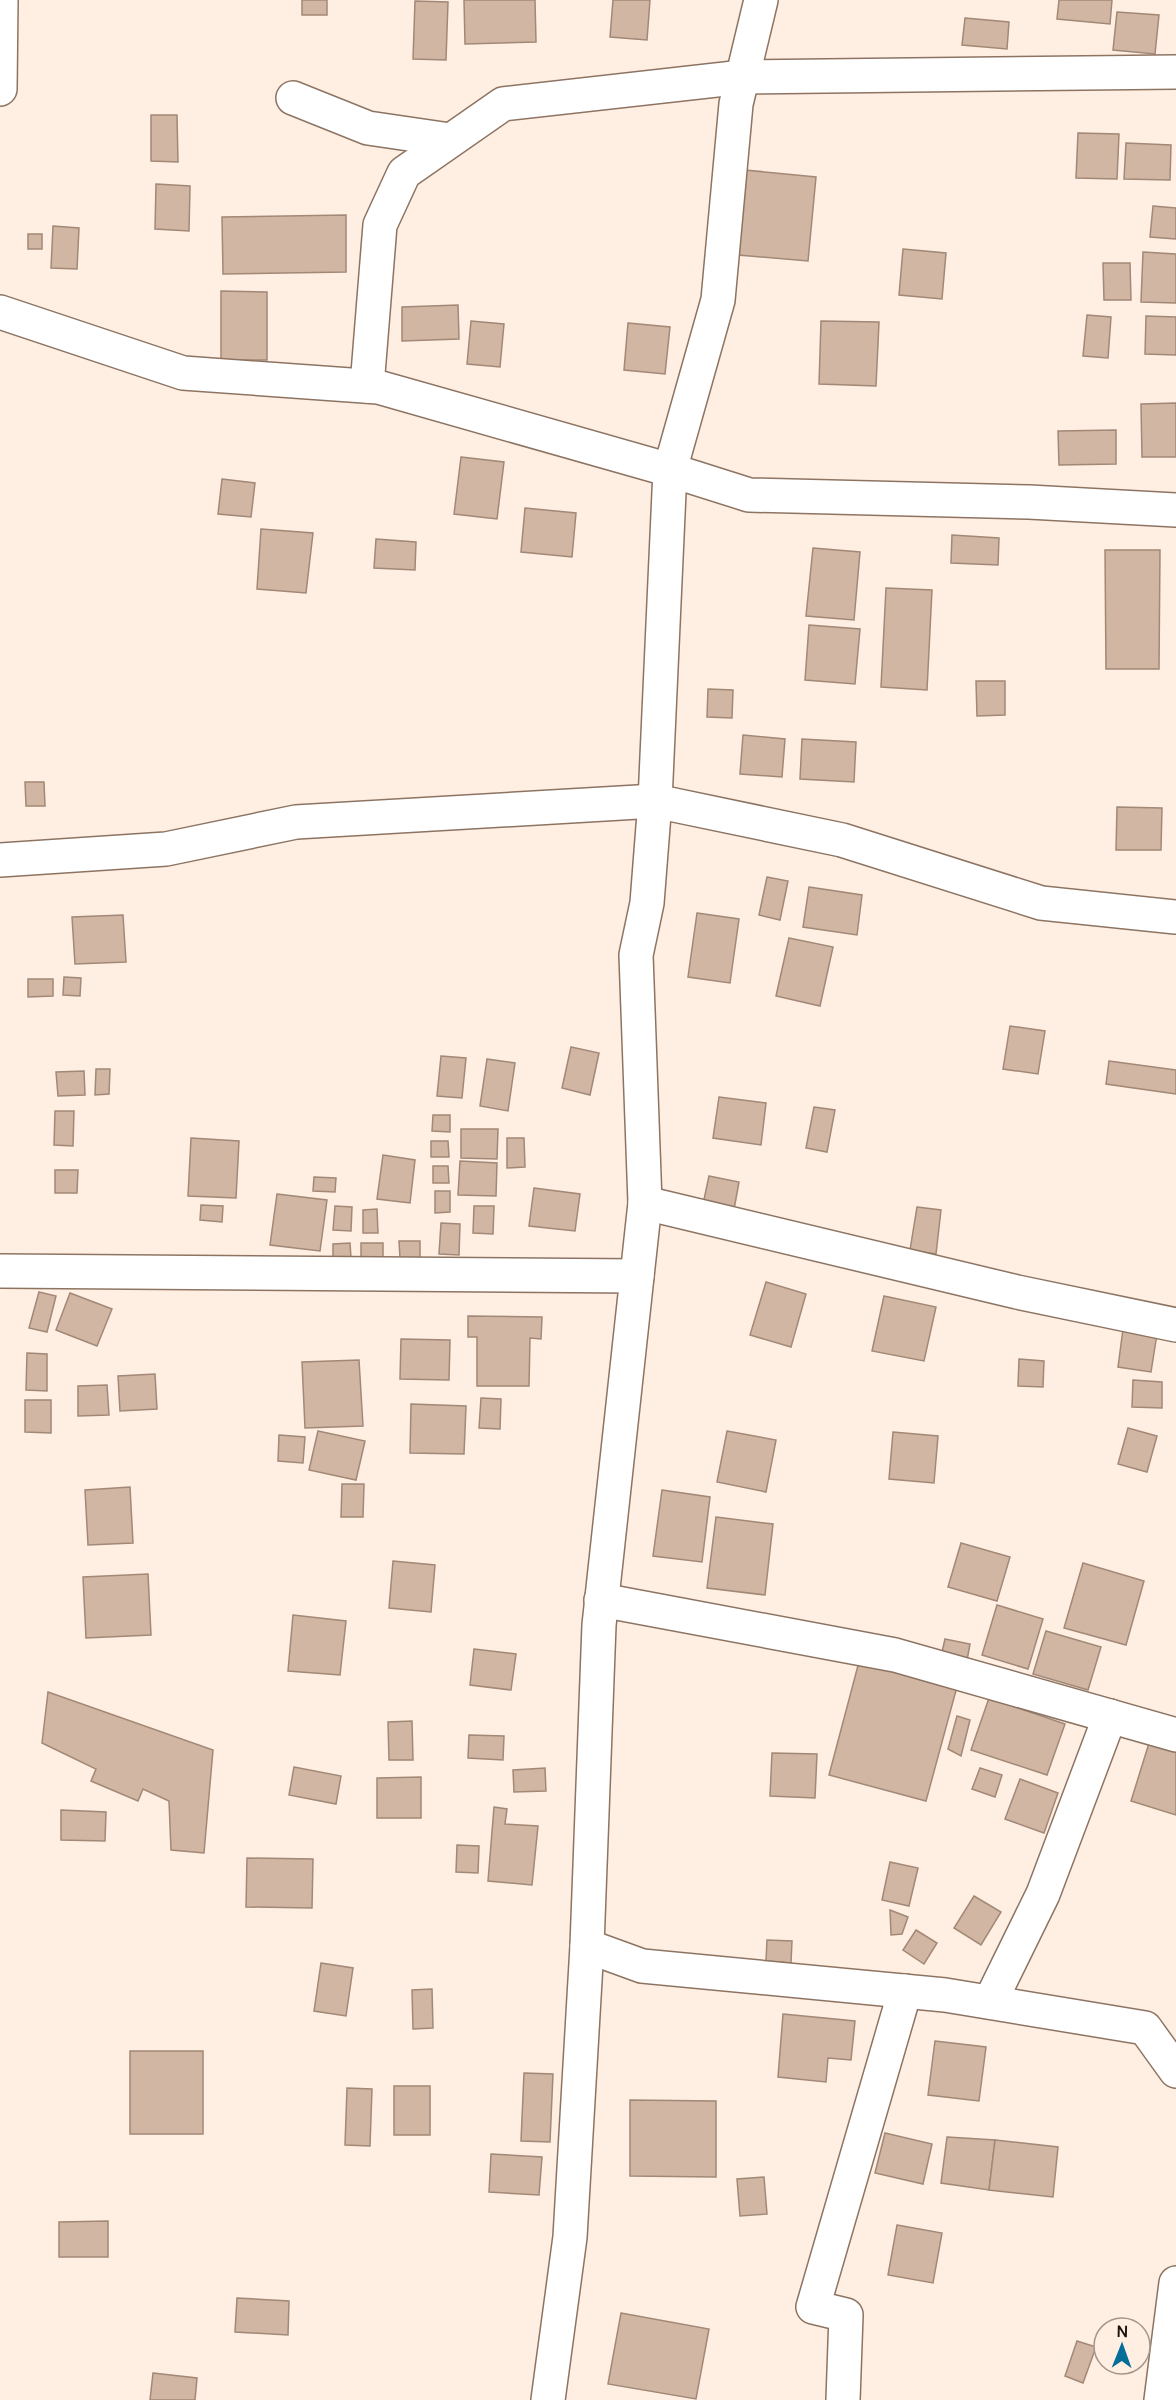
<svg xmlns="http://www.w3.org/2000/svg" width="1176" height="2400" font-family="Manrope,sans-serif">
  <rect width="100%" height="100%" fill="#ffeee2"/>
  <g fill="#d1b6a3" stroke="#a28876" stroke-width="1.5">
    <rect x="302" y="0" width="25" height="15"/>
    <polygon points="464,0 535,0 536,42 465,44"/>
    <polygon points="613,0 650,0 647,40 610,37"/>
    <polygon points="1059,0 1112,0 1110,24 1057,19"/>
    <polygon points="415,1 448,2 446,60 413,59"/>
    <polygon points="1117,12 1159,15 1155,54 1113,50"/>
    <polygon points="965,18 1009,22 1007,49 962,45"/>
    <polygon points="151,115 177,115 178,162 151,161"/>
    <polygon points="1078,133 1119,134 1117,179 1076,178"/>
    <polygon points="1126,143 1171,145 1170,180 1124,179"/>
    <polygon points="745,170 816,177 808,261 738,255"/>
    <polygon points="156,184 190,186 189,231 155,229"/>
    <polygon points="1153,206 1176,208 1176,239 1150,237"/>
    <polygon points="346,215 346,272 223,274 222,217"/>
    <polygon points="53,226 79,228 77,269 51,268"/>
    <rect x="28" y="234" width="14" height="15"/>
    <polygon points="903,249 946,253 942,299 899,295"/>
    <polygon points="1143,252 1176,254 1176,303 1141,302"/>
    <polygon points="1103,263 1130,263 1131,300 1104,300"/>
    <polygon points="221,291 267,292 267,360 221,360"/>
    <polygon points="458,305 459,339 402,341 402,307"/>
    <polygon points="1087,315 1111,317 1108,358 1083,356"/>
    <polygon points="1146,316 1176,317 1176,355 1145,354"/>
    <polygon points="471,321 504,324 500,367 467,364"/>
    <polygon points="821,321 879,322 876,386 819,384"/>
    <polygon points="628,323 670,327 665,374 624,370"/>
    <polygon points="1176,403 1176,457 1142,457 1141,404"/>
    <polygon points="1116,430 1116,464 1059,465 1058,431"/>
    <polygon points="461,457 504,462 497,519 454,514"/>
    <polygon points="222,479 255,483 251,517 218,514"/>
    <polygon points="525,508 576,513 572,557 521,552"/>
    <polygon points="261,529 313,533 306,593 257,589"/>
    <polygon points="952,535 999,538 998,565 951,563"/>
    <polygon points="376,539 416,542 415,570 374,568"/>
    <polygon points="813,548 860,552 854,620 806,616"/>
    <polygon points="1105,550 1160,550 1159,669 1106,669"/>
    <polygon points="886,588 932,590 927,690 881,687"/>
    <polygon points="809,625 860,629 855,684 805,680"/>
    <polygon points="976,681 1005,681 1005,715 977,716"/>
    <polygon points="708,689 733,690 732,718 707,717"/>
    <polygon points="743,735 785,739 782,777 740,774"/>
    <polygon points="802,739 856,742 854,782 800,779"/>
    <polygon points="25,782 44,782 45,806 26,806"/>
    <polygon points="1117,807 1162,808 1161,850 1116,850"/>
    <polygon points="767,877 788,881 780,920 759,915"/>
    <polygon points="809,887 862,895 857,935 803,927"/>
    <polygon points="697,913 739,919 730,983 688,977"/>
    <polygon points="123,915 126,962 75,964 72,917"/>
    <polygon points="789,938 833,947 820,1006 776,996"/>
    <polygon points="64,977 81,978 80,996 63,995"/>
    <polygon points="28,979 53,979 53,996 28,997"/>
    <polygon points="1010,1026 1045,1031 1038,1074 1003,1069"/>
    <polygon points="571,1047 599,1053 590,1095 562,1088"/>
    <polygon points="441,1056 466,1058 462,1098 437,1096"/>
    <polygon points="487,1059 515,1063 508,1111 480,1106"/>
    <polygon points="1109,1061 1176,1070 1176,1094 1106,1084"/>
    <polygon points="96,1069 110,1069 109,1094 95,1095"/>
    <polygon points="84,1071 85,1095 58,1096 56,1072"/>
    <polygon points="719,1097 766,1103 761,1145 713,1138"/>
    <polygon points="814,1107 835,1110 827,1152 806,1148"/>
    <polygon points="55,1111 74,1111 73,1146 54,1145"/>
    <polygon points="433,1115 450,1115 450,1132 432,1131"/>
    <polygon points="461,1129 498,1129 497,1159 461,1158"/>
    <polygon points="191,1138 239,1141 236,1198 188,1196"/>
    <polygon points="507,1138 524,1138 525,1167 507,1168"/>
    <polygon points="431,1141 448,1141 449,1157 431,1157"/>
    <polygon points="383,1155 415,1160 410,1203 377,1199"/>
    <polygon points="460,1161 497,1163 496,1196 458,1195"/>
    <polygon points="433,1166 448,1166 449,1183 433,1183"/>
    <polygon points="55,1170 78,1170 77,1193 55,1193"/>
    <polygon points="709,1176 739,1182 733,1215 702,1209"/>
    <polygon points="314,1177 336,1178 335,1192 313,1191"/>
    <polygon points="534,1188 580,1194 575,1231 529,1226"/>
    <polygon points="435,1191 450,1191 450,1212 435,1213"/>
    <polygon points="277,1194 327,1200 320,1251 270,1245"/>
    <polygon points="201,1205 223,1206 222,1222 200,1220"/>
    <polygon points="335,1206 352,1207 351,1231 333,1230"/>
    <polygon points="474,1206 494,1206 493,1234 473,1233"/>
    <polygon points="917,1207 941,1210 936,1254 910,1250"/>
    <polygon points="377,1209 378,1233 363,1233 363,1210"/>
    <polygon points="441,1223 460,1224 459,1255 439,1254"/>
    <polygon points="399,1241 420,1241 420,1258 400,1258"/>
    <polygon points="350,1243 351,1258 333,1259 333,1244"/>
    <rect x="361" y="1243" width="22" height="14"/>
    <polygon points="766,1282 806,1294 791,1347 750,1335"/>
    <polygon points="39,1292 56,1296 47,1332 29,1328"/>
    <polygon points="70,1293 112,1309 97,1346 56,1330"/>
    <polygon points="884,1296 936,1307 924,1361 872,1351"/>
    <polygon points="468,1316 542,1317 541,1339 530,1338 529,1386 477,1386 477,1337 468,1337"/>
    <polygon points="1123,1329 1157,1334 1151,1372 1118,1367"/>
    <polygon points="401,1339 450,1340 449,1380 400,1379"/>
    <polygon points="27,1353 47,1354 47,1391 26,1390"/>
    <polygon points="1019,1359 1044,1361 1043,1387 1018,1386"/>
    <polygon points="359,1360 363,1426 305,1428 302,1362"/>
    <polygon points="155,1374 157,1409 120,1411 118,1376"/>
    <polygon points="1133,1380 1162,1382 1162,1408 1132,1407"/>
    <polygon points="107,1385 109,1415 78,1416 78,1386"/>
    <polygon points="481,1398 501,1399 500,1429 479,1428"/>
    <polygon points="25,1400 51,1400 51,1433 25,1432"/>
    <polygon points="411,1404 466,1406 464,1454 410,1453"/>
    <polygon points="1128,1428 1157,1436 1147,1472 1118,1464"/>
    <polygon points="318,1431 365,1441 356,1480 309,1470"/>
    <polygon points="727,1431 776,1440 766,1492 717,1482"/>
    <polygon points="893,1432 938,1436 934,1483 889,1479"/>
    <polygon points="279,1435 305,1437 303,1463 278,1461"/>
    <polygon points="342,1484 364,1484 363,1517 341,1517"/>
    <polygon points="130,1487 133,1543 88,1545 85,1490"/>
    <polygon points="662,1490 710,1497 702,1562 653,1556"/>
    <polygon points="716,1517 773,1524 765,1595 707,1588"/>
    <polygon points="961,1543 1010,1557 997,1601 948,1587"/>
    <polygon points="393,1561 435,1565 431,1612 389,1608"/>
    <polygon points="1083,1563 1144,1581 1126,1645 1064,1628"/>
    <polygon points="148,1574 151,1635 86,1638 83,1577"/>
    <polygon points="997,1605 1043,1619 1028,1669 982,1655"/>
    <polygon points="293,1615 346,1621 340,1675 288,1671"/>
    <polygon points="1046,1631 1101,1647 1088,1690 1033,1674"/>
    <polygon points="945,1639 970,1644 965,1671 939,1665"/>
    <polygon points="474,1649 516,1654 511,1690 470,1685"/>
    <polygon points="860,1658 958,1683 926,1801 829,1775"/>
    <polygon points="48,1692 213,1750 204,1853 171,1850 169,1801 143,1789 138,1801 91,1781 96,1769 42,1743"/>
    <polygon points="989,1698 1065,1724 1047,1775 971,1750"/>
    <polygon points="957,1716 970,1720 961,1756 948,1749"/>
    <polygon points="412,1721 413,1760 389,1760 388,1722"/>
    <polygon points="469,1735 504,1736 503,1760 468,1758"/>
    <polygon points="1150,1740 1176,1747 1176,1815 1131,1801"/>
    <polygon points="772,1753 817,1754 815,1798 770,1796"/>
    <polygon points="294,1767 341,1776 336,1804 289,1795"/>
    <polygon points="545,1768 546,1791 514,1792 513,1770"/>
    <polygon points="980,1768 1002,1775 995,1797 972,1789"/>
    <polygon points="421,1777 421,1818 377,1818 377,1778"/>
    <polygon points="1020,1779 1058,1793 1044,1833 1005,1819"/>
    <polygon points="494,1807 507,1809 505,1824 538,1826 532,1885 488,1881"/>
    <polygon points="61,1810 106,1812 105,1841 61,1840"/>
    <polygon points="457,1845 479,1846 478,1873 456,1872"/>
    <polygon points="247,1858 313,1859 312,1908 246,1907"/>
    <polygon points="890,1862 918,1868 909,1906 882,1900"/>
    <polygon points="974,1896 1001,1912 981,1945 954,1928"/>
    <polygon points="890,1910 908,1917 902,1934 891,1935"/>
    <polygon points="916,1930 937,1943 924,1964 903,1950"/>
    <polygon points="767,1940 792,1941 791,1963 766,1961"/>
    <polygon points="321,1963 353,1968 346,2016 314,2011"/>
    <polygon points="432,1989 433,2028 413,2029 412,1990"/>
    <polygon points="783,2014 855,2021 851,2060 828,2058 826,2082 778,2077"/>
    <polygon points="935,2041 986,2047 979,2101 928,2095"/>
    <rect x="130" y="2051" width="73" height="83"/>
    <polygon points="524,2073 553,2074 550,2142 521,2141"/>
    <rect x="394" y="2086" width="36" height="49"/>
    <polygon points="347,2088 372,2089 370,2146 345,2145"/>
    <polygon points="630,2100 716,2101 716,2177 630,2176"/>
    <polygon points="885,2133 932,2144 923,2184 875,2173"/>
    <polygon points="947,2137 995,2140 989,2190 941,2183"/>
    <polygon points="995,2140 1058,2147 1053,2197 989,2190"/>
    <polygon points="491,2154 542,2157 539,2195 489,2192"/>
    <polygon points="764,2177 767,2214 740,2216 737,2179"/>
    <polygon points="108,2221 108,2257 59,2257 59,2222"/>
    <polygon points="897,2225 942,2233 933,2283 888,2275"/>
    <polygon points="237,2298 289,2301 288,2335 235,2332"/>
    <polygon points="621,2313 709,2329 696,2399 608,2384"/>
    <polygon points="1077,2341 1096,2347 1083,2383 1065,2376"/>
    <polygon points="153,2373 197,2378 195,2400 150,2400"/>
  </g>
  <g fill="none" stroke-linecap="round" stroke-linejoin="round">
    <defs>
      <g id="minor">
        <polyline points="293,98 368,128 450,140"/>
        <polyline points="0,312 183,373 378,387 670,470 749,495 1029,502 1176,510"/>
        <polyline points="367,386 380,225 404,173 503,104 743,77 1176,72"/>
        <polyline points="0,860 166,849 296,822 655,801 842,840 1041,903 1176,917"/>
        <polyline points="645,1203 1017,1292 1176,1325"/>
        <polyline points="0,1271 637,1276"/>
        <polyline points="601,1600 895,1655 1176,1735"/>
        <polyline points="587,1946 642,1966 945,1995 1145,2028 1176,2071"/>
        <polyline points="990,2002 1043,1894 1110,1716"/>
        <polyline points="548,2400 570,2237 587,1946 599,1625 645,1203 636,955 647,903 655,801 670,470 718,300 736,104 761,0"/>
        <polyline points="843,2400 846,2315 813,2307 905,1991"/>
        <polyline points="1161,2400 1176,2283"/>
      </g>
      <polyline id="tertiary" points="0,89 1,0"/>
    </defs>
    <use href="#minor" stroke="#8d7462" stroke-width="36"/>
    <use href="#tertiary" stroke="#8d7462" stroke-width="36"/>
    <use href="#minor" stroke="#fff" stroke-width="33"/>
    <use href="#tertiary" stroke="#fff" stroke-width="33"/>
  </g>
  <g transform="translate(1122 2346) rotate(1)"><circle r="28" fill="#ffeee2" stroke="#a4968c" stroke-width="1.5"/>
  <path d="M0-4.5L10 22L0 15L-10 22Z" fill="#036e9a"/>
  <text y="-9" font-size="16" font-weight="bold" text-anchor="middle" fill="#1c130c">N</text>
  </g>
</svg>
